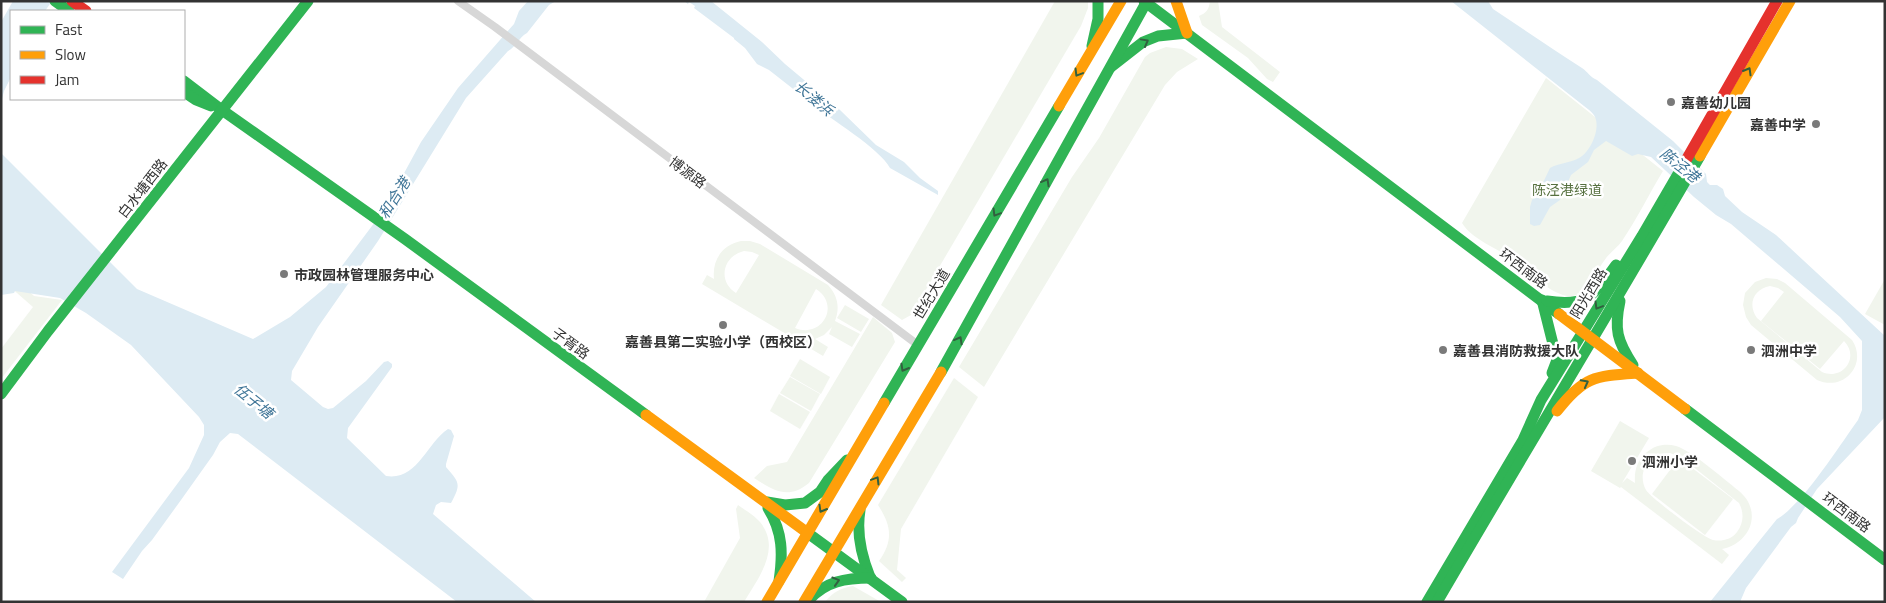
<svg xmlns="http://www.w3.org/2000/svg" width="1886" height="603" font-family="'Titillium Web','Noto Sans SC',sans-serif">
  <rect width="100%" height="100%" fill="#fff"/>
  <g fill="#f1f5ed" fill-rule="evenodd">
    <polygon points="1055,1 1088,1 1088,8 1081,26 911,315 902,320 881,305"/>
    <path d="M1210,1H1218L1222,27L1280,72L1273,82L1267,79L1248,58L1202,25L1199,16C1206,13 1209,10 1210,1Z"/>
    <polygon points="1166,47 1182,49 1198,59 1177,72 1165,85 984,387 959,367 1072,177 1099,138 1145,57 1150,53"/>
    <path d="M1546,78L1663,171C1649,194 1637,219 1622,241C1617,248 1609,253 1604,261C1595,273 1589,294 1572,296C1555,298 1527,271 1514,261C1499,248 1473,241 1462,223Z"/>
    <path d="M741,241H750L760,244L828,285C838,296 840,308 835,321L860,334L852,347L829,334L832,327L824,335L815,339L828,347L823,356L702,284L707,275L714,279C712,260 722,245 741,241ZM744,251L752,252L759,255L736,293C717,281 723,256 744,251ZM816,289C841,305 822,339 795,328Z"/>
    <polygon points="1,266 34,296 62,300 1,379 1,349 33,307 1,279"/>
    <path d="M1766,278L1777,279L1785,283L1852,340C1868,364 1844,392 1817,380L1751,325L1746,317L1743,305L1745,293L1755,282ZM1770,286L1778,288L1784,292L1761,321L1820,369L1844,341C1860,357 1843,381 1822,372L1757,318C1747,304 1754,289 1770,286Z"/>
    <polygon points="1885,279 1885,325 1865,314"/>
    <polygon points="845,305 869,319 861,332 837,318"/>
    <path d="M873,317L892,333L895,342L809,483C788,500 774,491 754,478L767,466L787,462Z"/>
    <polygon points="800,359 830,377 821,394 790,376"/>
    <polygon points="790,377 820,394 811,411 780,393"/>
    <path d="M954,378L978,397L901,529L897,570L906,578L902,582L879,561C894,540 891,525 878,505Z"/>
    <polygon points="779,394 810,412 800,429 770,411"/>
    <path d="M1620,421L1649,438L1622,483L1627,478L1635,483C1634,471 1637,460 1647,452C1655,445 1666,443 1676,446C1691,450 1725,480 1739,491C1763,511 1751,543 1722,549L1729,555L1722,564L1621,487L1620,488L1591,471ZM1670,453L1682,458L1739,503C1744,512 1744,523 1737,532C1732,539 1722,542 1713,540C1704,538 1651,498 1646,490C1636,472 1650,453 1670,453Z"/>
    <polygon points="1679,458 1733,499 1705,535 1652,494"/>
    <path d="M738,505C745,510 755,516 760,522C782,549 758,578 744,602H704L740,538L736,509Z"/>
    <path d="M853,586L881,602H825C833,592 841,588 853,586Z"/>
  </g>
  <g fill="#ddebf3">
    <polygon points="13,1 52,1 45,11 11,11 11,77 4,91 1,103 1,22"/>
    <path d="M528,1H556L549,5L527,33C519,37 516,47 508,51L466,98L378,241L318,327L292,371L291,380L323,407L328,409L333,408L366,381L384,362L388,361L392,364V367L348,428L347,438L386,476C417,481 426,444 448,429L451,430L454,436L446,464V467C460,483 461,484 451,503L441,502L436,505L433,514L536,602H457L238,434L230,433L220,442L213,455L181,500L152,540L142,551L123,579L112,572L189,468L204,435V425L199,417L131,345L86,313L60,298L15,291L14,293L1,295V153L137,289L253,339L290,317L326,287L384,210L421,142L458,88L514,24L519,11Z"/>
    <path d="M684,1H711L762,42L785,64L840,110L876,145L904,162L920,178L938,191V195L890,168C880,149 830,118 811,104L812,100L807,97L806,99L769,70L757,64L745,48L734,39V38L694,8L695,6L689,2L688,4Z"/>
    <path d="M1451,1H1488L1493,9C1523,29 1553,49 1582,68C1588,72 1590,77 1597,80L1673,141L1706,174L1707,182L1710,185H1717L1723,189L1725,196L1742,212L1776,235L1885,336V417L1817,489L1798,518L1796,523L1791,527L1746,588L1740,602H1710L1777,519C1802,505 1840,445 1858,420L1862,410V341L1840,317L1731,224L1716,215L1694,197L1651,157L1638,154L1632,156L1606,141L1594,150L1588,162L1571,175L1560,200L1550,207L1540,225L1534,226L1530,224V207L1532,200L1540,189L1550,168C1559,163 1570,163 1579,158C1590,152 1599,132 1596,120C1595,114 1589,110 1584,106Z"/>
  </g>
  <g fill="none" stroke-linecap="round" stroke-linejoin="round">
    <polyline stroke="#d7d7d7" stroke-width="8" points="458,1 495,27 918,345"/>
    <g stroke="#30b455" stroke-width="11">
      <polyline points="55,1 69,11"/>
      <polyline points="1144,1 1559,314"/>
      <polyline points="1092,46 1098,19 1098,1"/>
      <polyline points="1111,67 1143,42 1158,36 1187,33"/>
      <polyline points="184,81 222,110 405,239 646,415"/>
      <polyline points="184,92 196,100 211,106"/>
      <polyline points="1542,300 1557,360 1552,373"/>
      <path d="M1547,301C1588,307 1593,296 1616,265"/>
      <path d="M1620,301C1614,329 1617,341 1633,365"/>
      <polyline points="941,372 1147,1"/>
      <polyline points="1,394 48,331 308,1"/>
      <polyline points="884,403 1059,106"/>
      <polyline points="1685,409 1885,560"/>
      <polyline points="767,502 785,505 805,503 820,492 828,480 847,460"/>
      <path d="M768,508C783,532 783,554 779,581"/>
      <path d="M860,510C856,534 861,555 870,577"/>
      <polyline points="805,531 902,602"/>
      <path d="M808,601C825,581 846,578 871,578"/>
      <polyline points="1427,602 1523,440 1541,400 1642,236 1685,162"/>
      <path d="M1437,602C1524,453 1614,305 1700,156"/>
    </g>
    <g stroke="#ff9f0a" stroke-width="11">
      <polyline points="1176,1 1187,33"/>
      <polyline points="1059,106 1121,1"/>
      <polyline points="1700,156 1790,1"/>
      <polyline points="1559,314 1685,409"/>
      <path d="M1557,411C1584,376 1595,376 1638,373"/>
      <polyline points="646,415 805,531"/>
      <polyline points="767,602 884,403"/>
      <polyline points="804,602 941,372"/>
    </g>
    <g stroke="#e5322d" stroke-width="11">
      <polyline points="72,1 86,11"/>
      <polyline points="1685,162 1777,1"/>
    </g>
  </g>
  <defs><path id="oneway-chevron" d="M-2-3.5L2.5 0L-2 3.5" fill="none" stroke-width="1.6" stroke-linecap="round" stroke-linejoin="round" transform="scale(1.25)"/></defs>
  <g stroke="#32603f">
    <use href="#oneway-chevron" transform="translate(1145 42) rotate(-29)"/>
    <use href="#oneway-chevron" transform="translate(1748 71) rotate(-60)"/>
    <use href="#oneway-chevron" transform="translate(1078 73) rotate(121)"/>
    <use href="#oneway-chevron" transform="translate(1046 182) rotate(-61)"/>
    <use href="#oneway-chevron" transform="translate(996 213) rotate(121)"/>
    <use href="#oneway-chevron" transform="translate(1598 306) rotate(121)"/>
    <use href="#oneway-chevron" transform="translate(959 340) rotate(-61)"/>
    <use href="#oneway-chevron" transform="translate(904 368) rotate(120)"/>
    <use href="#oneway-chevron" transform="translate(1585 383) rotate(-28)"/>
    <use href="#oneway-chevron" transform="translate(876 480) rotate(-59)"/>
    <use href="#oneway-chevron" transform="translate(822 509) rotate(120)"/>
    <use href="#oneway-chevron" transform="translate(836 581) rotate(-17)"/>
  </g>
  <g fill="#7a7a7a" stroke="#fff" stroke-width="2">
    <circle cx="1671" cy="102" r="5"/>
    <circle cx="1816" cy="124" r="5"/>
    <circle cx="284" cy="274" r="5"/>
    <circle cx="723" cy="325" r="5"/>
    <circle cx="1443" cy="350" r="5"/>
    <circle cx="1751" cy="350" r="5"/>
    <circle cx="1632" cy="461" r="5"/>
  </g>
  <g text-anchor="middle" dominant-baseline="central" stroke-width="5" stroke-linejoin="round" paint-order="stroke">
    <g font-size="14" font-weight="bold" fill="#333" stroke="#fff" text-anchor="start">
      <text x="1681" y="102">嘉善幼儿园</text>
      <text x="1806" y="124" text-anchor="end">嘉善中学</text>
      <text x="294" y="274">市政园林管理服务中心</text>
      <text x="723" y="341" text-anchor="middle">嘉善县第二实验小学（西校区）</text>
      <text x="1453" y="350">嘉善县消防救援大队</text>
      <text x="1761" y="350">泗洲中学</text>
      <text x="1642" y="461">泗洲小学</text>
    </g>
    <g font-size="14" fill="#333" stroke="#fff">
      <text transform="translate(688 172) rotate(37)">博源路</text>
      <text transform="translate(142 188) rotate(-52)">白水塘西路</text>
      <text transform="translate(1524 268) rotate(37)">环西南路</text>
      <text transform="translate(1588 293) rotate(-59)">阳光西路</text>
      <text transform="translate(931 294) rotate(-59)">世纪大道</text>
      <text transform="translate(571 343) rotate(36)">子胥路</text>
      <text transform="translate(1847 512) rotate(37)">环西南路</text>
    </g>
    <g font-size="14" fill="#56703f" stroke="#fff">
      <text x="1567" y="189">陈泾港绿道</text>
    </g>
    <g font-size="15" font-style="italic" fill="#3f7597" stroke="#fff">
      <text transform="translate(814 98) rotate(40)">长溇浜</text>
      <text transform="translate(1680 165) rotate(38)">陈泾港</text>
      <text transform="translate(394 198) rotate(-58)">和合港</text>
      <text transform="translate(254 401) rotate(39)">伍子塘</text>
    </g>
  </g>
  <rect width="1886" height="603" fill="none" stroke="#333333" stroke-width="5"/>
  <rect x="10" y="10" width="175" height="90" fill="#ffffff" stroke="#adadad"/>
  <rect x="20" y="26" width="25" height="8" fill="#30b455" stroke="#adadad"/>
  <text x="55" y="35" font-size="15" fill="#333333">Fast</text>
  <rect x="20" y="51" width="25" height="8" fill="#ff9f0a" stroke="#adadad"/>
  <text x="55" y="60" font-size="15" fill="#333333">Slow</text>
  <rect x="20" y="76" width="25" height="8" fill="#e5322d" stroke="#adadad"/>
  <text x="55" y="85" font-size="15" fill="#333333">Jam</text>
</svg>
